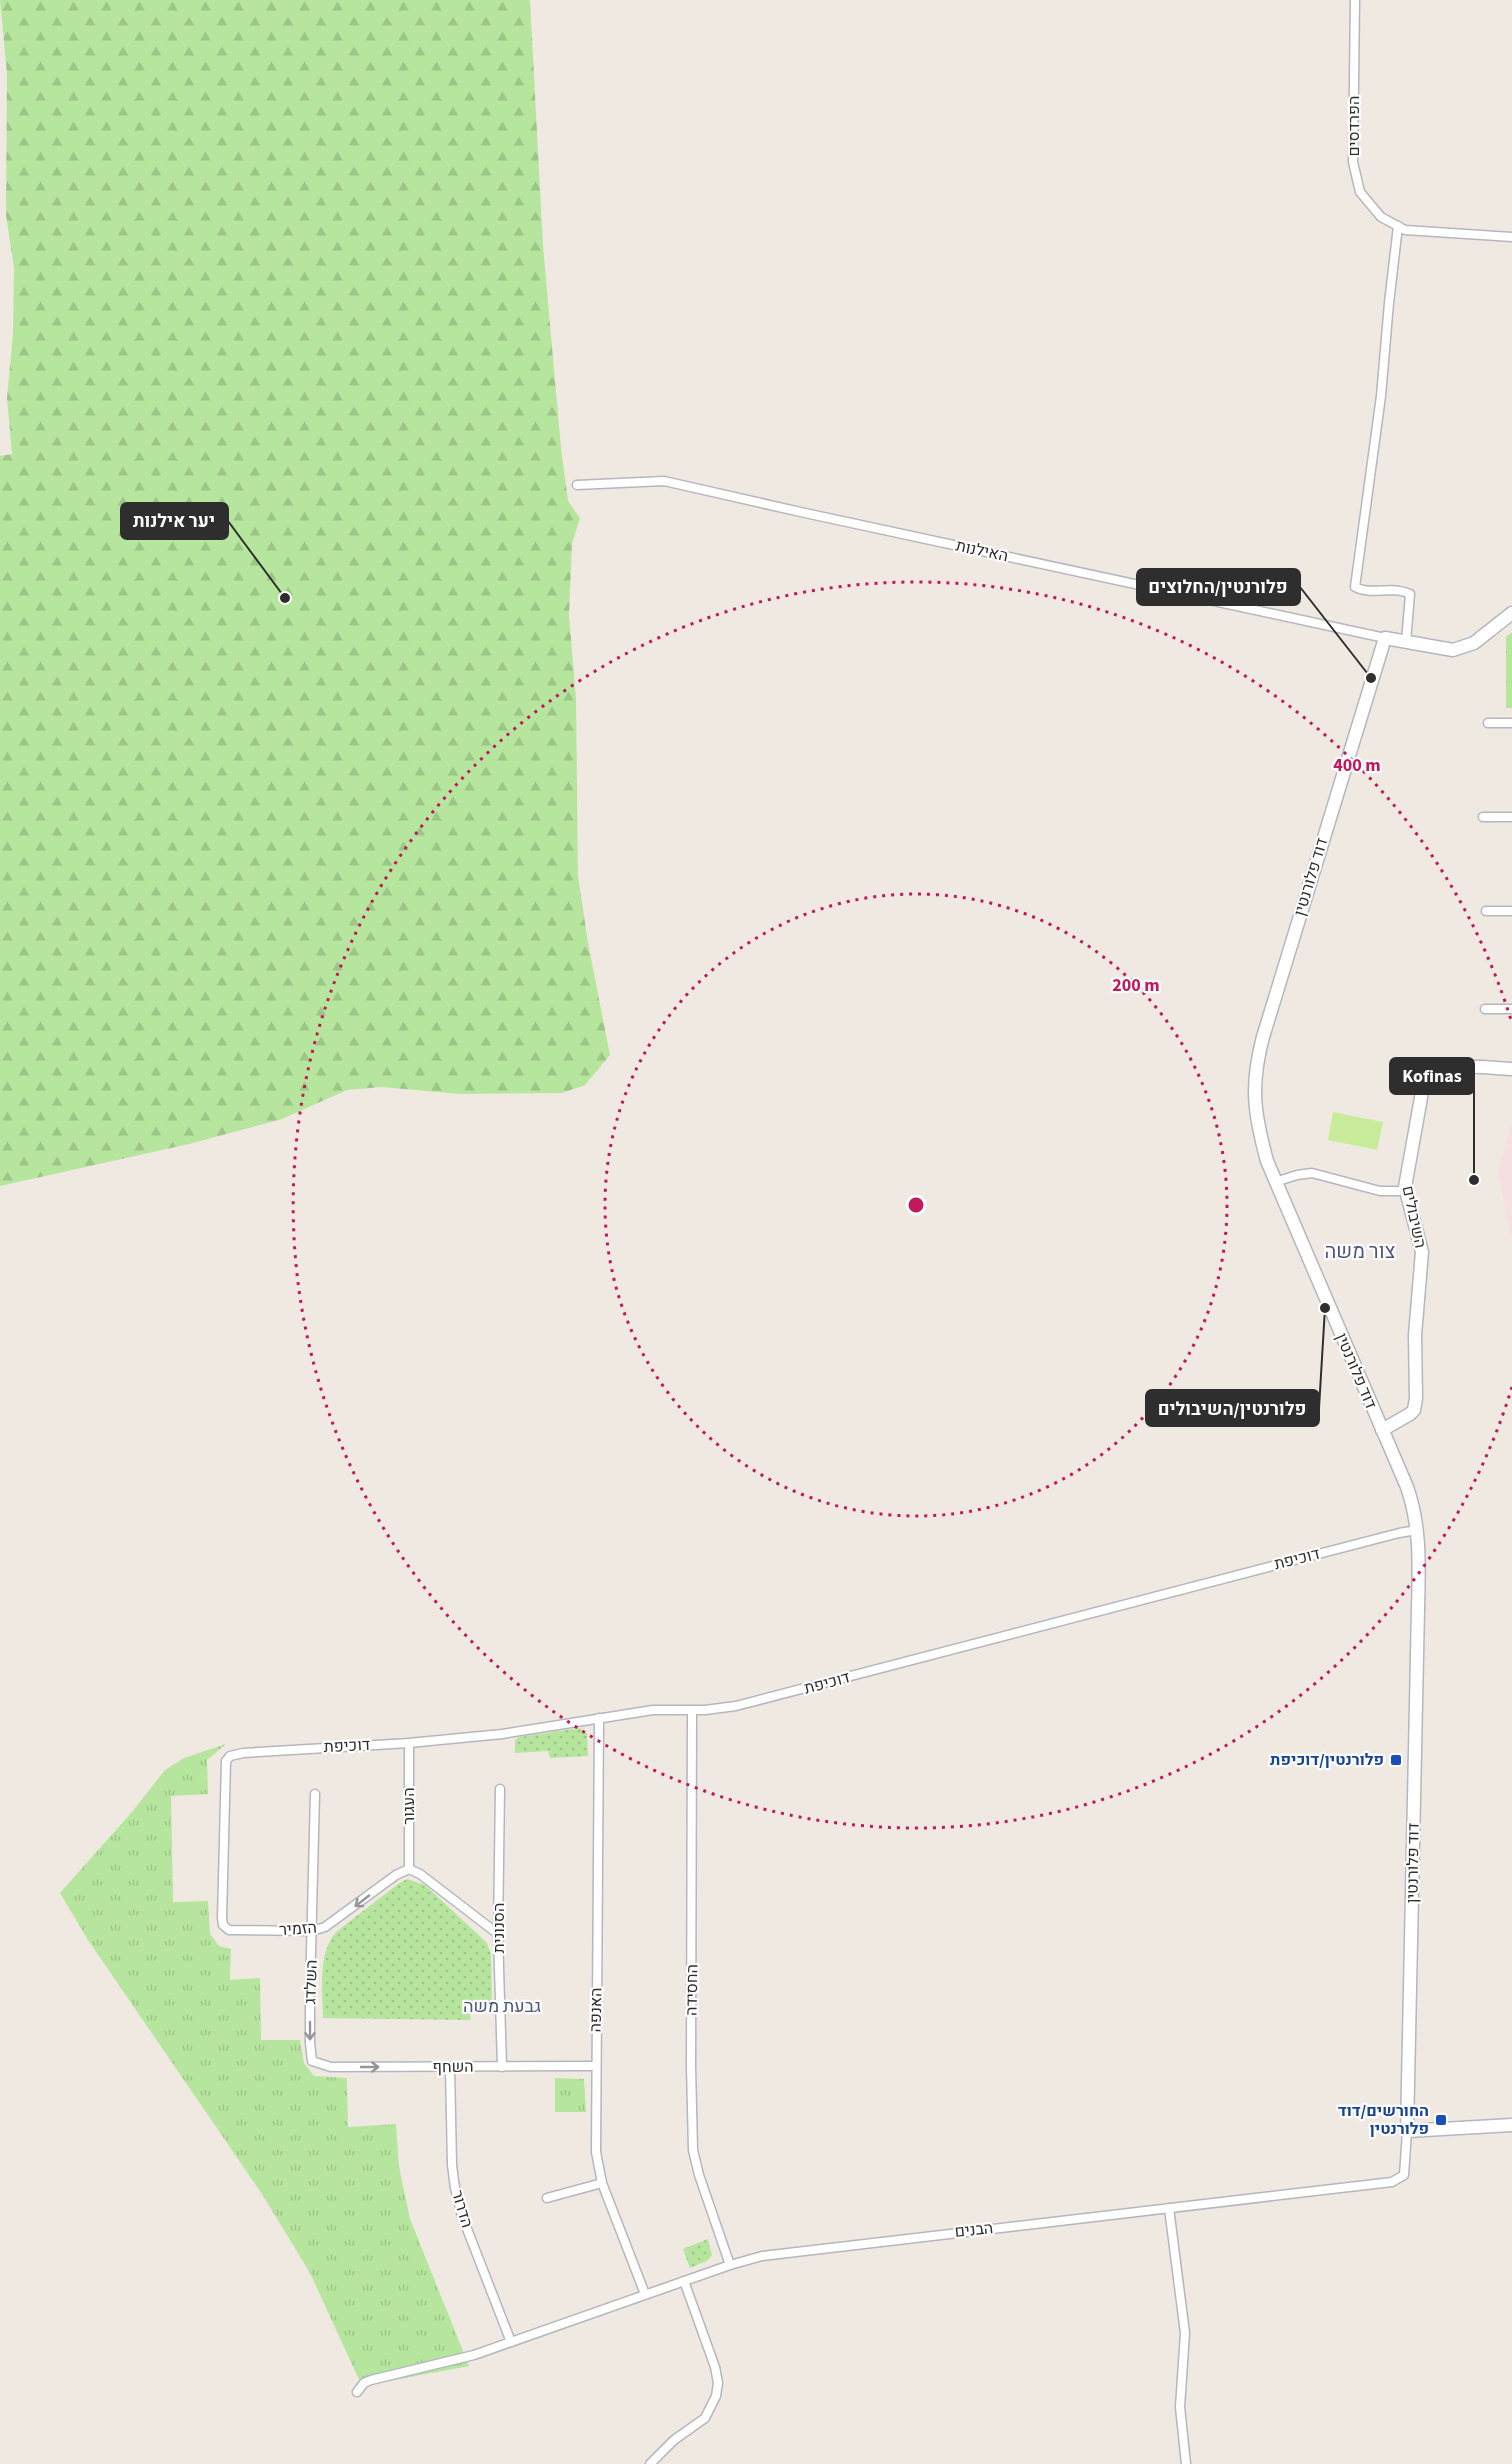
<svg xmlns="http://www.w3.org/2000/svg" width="1512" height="2464" font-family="'Source Sans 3',Heebo,sans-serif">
  <defs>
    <pattern id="grass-tufts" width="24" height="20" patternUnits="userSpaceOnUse" patternTransform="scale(1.5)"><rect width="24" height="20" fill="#b6e59e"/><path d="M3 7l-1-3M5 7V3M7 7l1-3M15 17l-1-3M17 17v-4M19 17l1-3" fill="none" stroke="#9dc588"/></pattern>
    <pattern id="forest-firs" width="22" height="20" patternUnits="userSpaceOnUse" patternTransform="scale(1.5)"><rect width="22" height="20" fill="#b6e59e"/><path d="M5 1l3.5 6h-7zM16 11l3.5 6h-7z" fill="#9dc588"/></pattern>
    <pattern id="park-dots" width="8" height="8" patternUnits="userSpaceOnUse" patternTransform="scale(1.5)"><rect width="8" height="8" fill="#b6e59e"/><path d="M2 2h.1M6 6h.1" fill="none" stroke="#9dc588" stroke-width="1.8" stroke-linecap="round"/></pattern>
  </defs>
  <rect width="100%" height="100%" fill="#efe9e1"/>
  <polygon fill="#f5dfe0" points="1512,1122 1512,1240 1498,1173"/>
  <g fill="url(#grass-tufts)">
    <polygon points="1512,632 1512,708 1506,708 1506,637"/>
    <polygon points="226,1744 207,1760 208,1794 171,1796 173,1902 208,1901 210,1934 219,1946 231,1949 230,1980 260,1978 261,2040 300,2040 304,2063 314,2076 347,2078 348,2127 396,2124 399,2167 410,2219 469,2366 362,2386 310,2273 262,2194 88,1940 60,1893 132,1812 165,1770 184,1758"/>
    <polygon points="555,2078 584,2079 586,2112 555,2112"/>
  </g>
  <polygon fill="url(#forest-firs)" points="0,0 530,0 543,246 561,448 568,501 580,518 572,544 569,615 576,699 578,876 588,943 610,1055 585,1085 562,1093 460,1094 382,1087 347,1090 282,1119 189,1144 0,1186 0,456 12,454 7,398 13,334 14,268 6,215 7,74"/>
  <g fill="url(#park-dots)">
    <polygon points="580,1728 587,1733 588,1756 550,1758 548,1751 515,1753 515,1740 519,1737"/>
    <path d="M407,1879L425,1885L487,1943L491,1955L492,2003L471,2004L470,2020L323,2018C323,1990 317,1955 336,1932L398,1884Z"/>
    <polygon points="708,2239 712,2255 707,2261 690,2268 683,2249"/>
  </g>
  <polygon fill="#c9ec9a" points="1333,1112 1383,1122 1377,1150 1328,1140"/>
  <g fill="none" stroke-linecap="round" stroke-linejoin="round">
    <defs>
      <g id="street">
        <polyline points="1355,0 1353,162 1360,192 1381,217 1405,230 1512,237"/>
        <path d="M1398,226L1389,303L1381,396L1355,587C1372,596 1392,585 1410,594L1406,642"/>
        <polyline points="577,485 664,481 805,513 1385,638"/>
        <polyline points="1488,723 1512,723"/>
        <polyline points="1483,817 1512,817"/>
        <polyline points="1486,911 1512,911"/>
        <polyline points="1485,1009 1512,1009"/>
        <polyline points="1275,1182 1297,1175 1312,1173 1380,1191 1406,1191"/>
        <polyline points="692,1710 691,2066 693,2150 699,2175 730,2265"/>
        <polyline points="599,1718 596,2152 602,2183 645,2294"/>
        <polyline points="500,1789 498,1934 502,2067"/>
        <polyline points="315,1794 310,1991 310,2043 312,2061 331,2067 595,2066"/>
        <polyline points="409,1869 409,1743"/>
        <polyline points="498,1934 420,1874 409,1869 396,1875 325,1927 312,1931 229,1930 223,1925 222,1918 226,1761 230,1756 243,1753 409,1743 502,1734 653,1710 705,1710 736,1706 1399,1533 1417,1530"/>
        <polyline points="450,2067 452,2165 455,2188 462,2216 511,2342"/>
        <polyline points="547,2198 602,2183"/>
        <polyline points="1169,2208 1185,2333 1180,2407 1186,2464"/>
        <polyline points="357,2392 364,2383 371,2380 474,2355 730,2265 762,2256 1392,2182 1404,2175 1407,2131"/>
        <polyline points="650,2464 674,2440 705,2418 716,2396 718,2383 715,2367 684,2281"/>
      </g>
      <g id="secondary">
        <path d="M1512,613L1474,643L1453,650L1385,638L1263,1037C1250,1086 1254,1113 1267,1161L1407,1487C1421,1527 1419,1567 1418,1608L1407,2131L1512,2125"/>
        <path d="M1382,1430L1410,1414L1414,1410L1416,1398L1415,1335L1422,1252L1405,1187L1424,1081C1437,1060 1489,1068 1512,1069"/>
      </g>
    </defs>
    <use href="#street" stroke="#b4b7c1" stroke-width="11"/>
    <use href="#secondary" stroke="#b4b7c1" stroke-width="15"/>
    <use href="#street" stroke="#fff" stroke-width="8"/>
    <use href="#secondary" stroke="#fff" stroke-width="12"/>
  </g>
  <defs><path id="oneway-shaft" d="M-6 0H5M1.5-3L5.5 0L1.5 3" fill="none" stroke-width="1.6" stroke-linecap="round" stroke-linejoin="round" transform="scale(1.5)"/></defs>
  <g stroke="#969696">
    <use href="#oneway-shaft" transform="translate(362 1901) rotate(142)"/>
    <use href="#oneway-shaft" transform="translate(310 2031) rotate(90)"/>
    <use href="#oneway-shaft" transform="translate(370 2067)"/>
  </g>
  <g fill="none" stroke="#c2185b" stroke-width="3" stroke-dasharray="3 6">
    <circle cx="916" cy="1205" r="311"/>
    <path d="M1512 1387A623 623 0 1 1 1512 1023"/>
  </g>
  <g fill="#1a4fb4" stroke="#fff" stroke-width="2">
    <rect x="1390" y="1754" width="12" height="12" rx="3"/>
    <rect x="1435" y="2114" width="12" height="12" rx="3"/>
  </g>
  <g text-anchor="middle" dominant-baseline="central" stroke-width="4.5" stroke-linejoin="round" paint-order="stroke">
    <g font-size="16" fill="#2e2e2e" stroke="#fff">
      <text transform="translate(1354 126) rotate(-90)">הפרדסים</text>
      <text transform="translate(982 551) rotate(12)">האילנות</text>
      <text transform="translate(1311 877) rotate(-73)">דוד פלורנטין</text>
      <text transform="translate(1414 1217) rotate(78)">השיבולים</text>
      <text transform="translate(1356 1371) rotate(67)">דוד פלורנטין</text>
      <text transform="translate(1297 1559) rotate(-14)">דוכיפת</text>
      <text transform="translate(827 1683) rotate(-15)">דוכיפת</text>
      <text transform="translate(347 1746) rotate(-3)">דוכיפת</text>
      <text transform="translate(409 1806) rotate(-90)">העגור</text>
      <text transform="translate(1413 1863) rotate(-89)">דוד פלורנטין</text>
      <text transform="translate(499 1928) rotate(-90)">הסנונית</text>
      <text transform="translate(298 1929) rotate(-4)">הזמיר</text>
      <text transform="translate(311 1982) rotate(-88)">השלדג</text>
      <text transform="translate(692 1990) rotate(-89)">החסידה</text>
      <text transform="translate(596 2010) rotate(-89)">האנפה</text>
      <text transform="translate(453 2067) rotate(-1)">השחף</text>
      <text transform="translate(462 2209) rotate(73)">הדרור</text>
      <text transform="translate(974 2230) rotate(-6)">הבנים</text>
    </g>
    <g font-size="16" font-weight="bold" fill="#164399" stroke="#fff" text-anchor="end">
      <text x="1384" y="1760">פלורנטין/דוכיפת</text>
      <text x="1429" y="2111">החורשים/דוד<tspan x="1429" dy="18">פלורנטין</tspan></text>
    </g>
    <g font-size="18" fill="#4d5680" stroke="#fff">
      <text x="502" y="2006">גבעת משה</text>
    </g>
    <g font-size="20" fill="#4d5680" stroke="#fff">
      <text x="1360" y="1252">צור משה</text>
    </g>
  </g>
  <circle cx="916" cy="1205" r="9" fill="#c2185b" stroke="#fff" stroke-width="3"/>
  <g font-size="18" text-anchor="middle" font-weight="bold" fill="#c2185b" stroke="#fff" stroke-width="4.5" stroke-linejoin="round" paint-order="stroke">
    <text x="1357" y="771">400 m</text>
    <text x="1136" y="991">200 m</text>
  </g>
  <path fill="none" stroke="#2e2e2e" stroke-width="2" d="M285 598L228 521M1371 678L1300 587M1474 1180L1474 1076M1325 1308L1319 1408"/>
  <g fill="#2e2e2e" stroke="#fff" stroke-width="2">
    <circle cx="285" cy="598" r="6"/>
    <circle cx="1371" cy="678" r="6"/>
    <circle cx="1474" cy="1180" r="6"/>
    <circle cx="1325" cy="1308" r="6"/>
  </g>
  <g fill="#2e2e2e" stroke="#2e2e2e" stroke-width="2">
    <rect x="121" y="503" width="107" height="36" rx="6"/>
    <rect x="1137" y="569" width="163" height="36" rx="6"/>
    <rect x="1390" y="1058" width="84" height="36" rx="6"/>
    <rect x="1146" y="1390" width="173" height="36" rx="6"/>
  </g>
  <g font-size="18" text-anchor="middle" font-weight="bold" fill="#fff">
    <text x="174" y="527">יער אילנות</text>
    <text x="1218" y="593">פלורנטין/החלוצים</text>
    <text x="1432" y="1082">Kofinas</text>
    <text x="1232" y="1415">פלורנטין/השיבולים</text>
  </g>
</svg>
